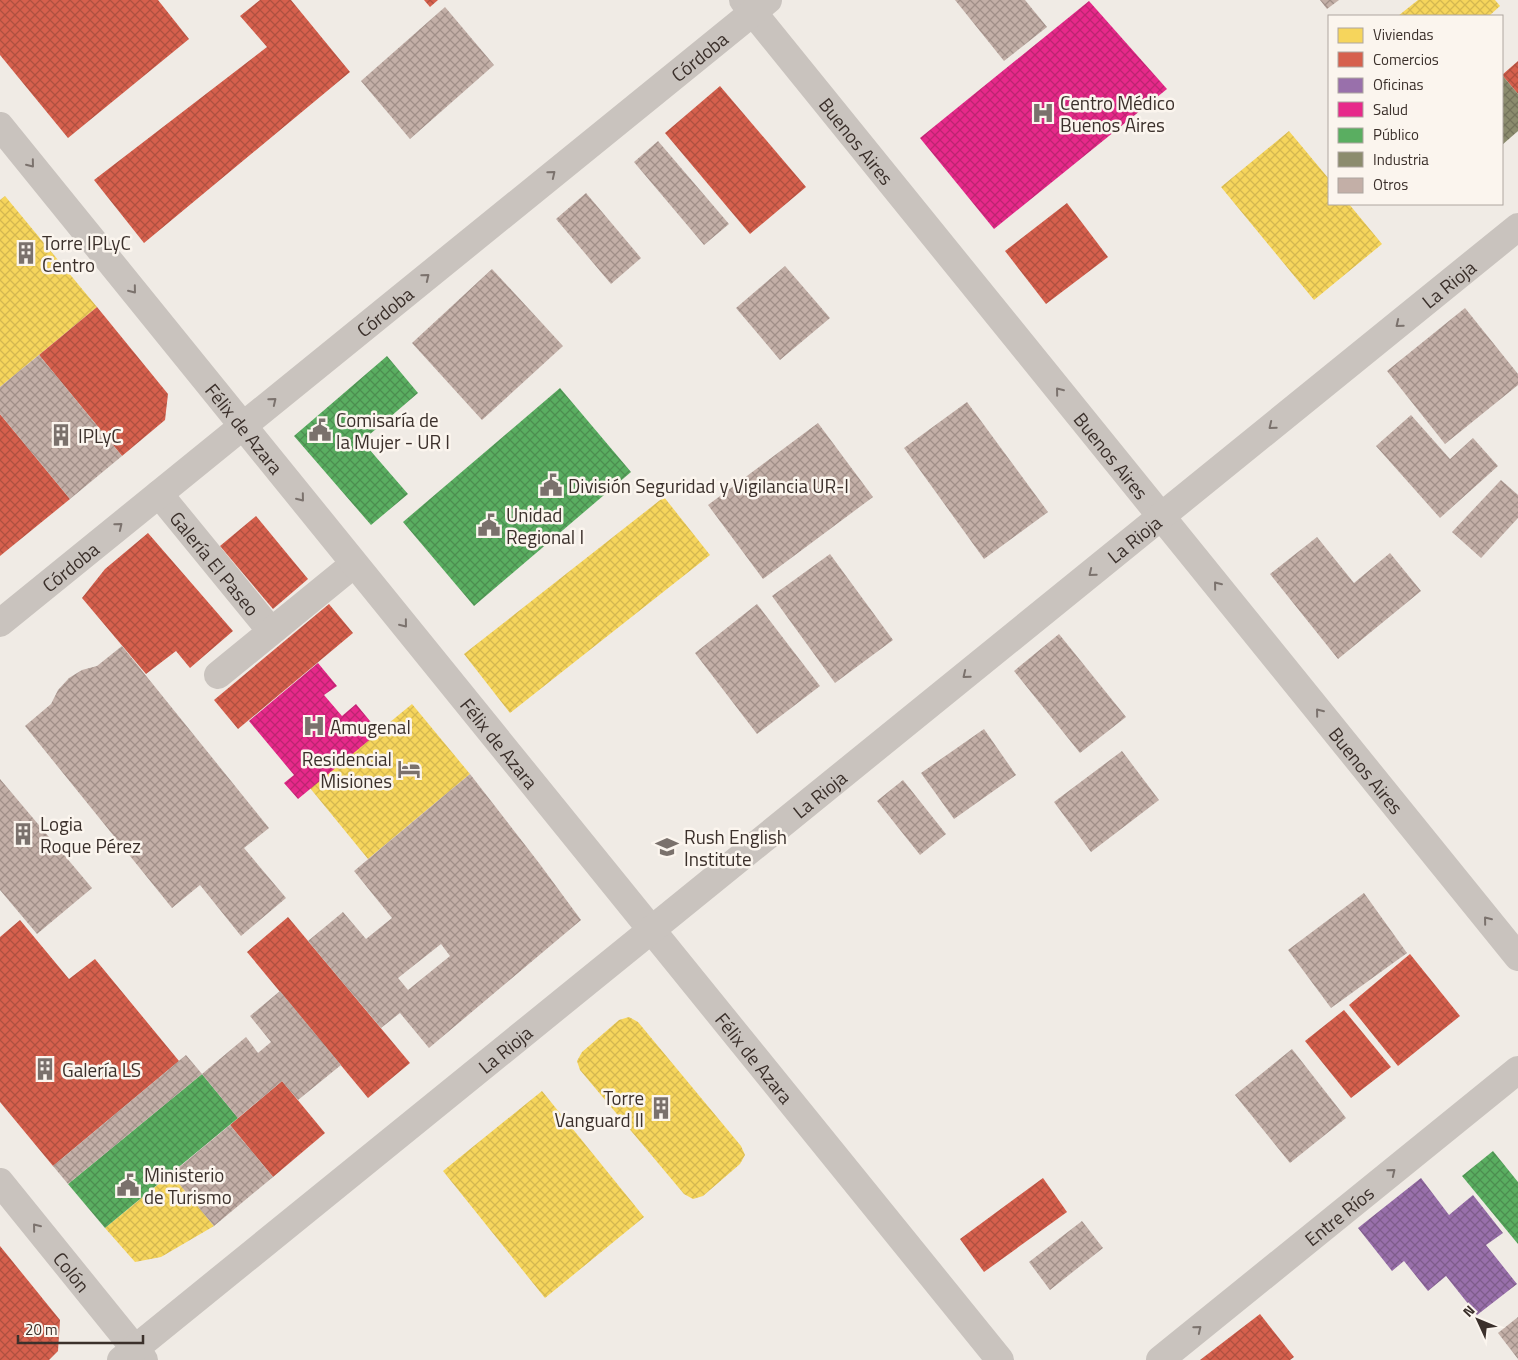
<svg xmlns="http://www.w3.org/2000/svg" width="1518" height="1360" font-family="'Titillium Web',sans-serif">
  <defs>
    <pattern id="homes-cross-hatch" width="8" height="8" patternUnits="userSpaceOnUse" patternTransform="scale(1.25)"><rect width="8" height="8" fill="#f6d55c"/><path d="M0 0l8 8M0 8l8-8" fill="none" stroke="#d4b750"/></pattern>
    <pattern id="shops-cross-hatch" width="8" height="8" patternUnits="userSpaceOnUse" patternTransform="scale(1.25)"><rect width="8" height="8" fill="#d6604d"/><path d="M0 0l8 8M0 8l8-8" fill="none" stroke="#af5040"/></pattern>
    <pattern id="offices-cross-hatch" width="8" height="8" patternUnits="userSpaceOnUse" patternTransform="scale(1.25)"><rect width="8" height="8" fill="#9970ab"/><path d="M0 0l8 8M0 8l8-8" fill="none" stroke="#7e5c8b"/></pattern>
    <pattern id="health-cross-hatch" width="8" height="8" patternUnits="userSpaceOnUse" patternTransform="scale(1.25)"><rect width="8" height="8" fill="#e7298a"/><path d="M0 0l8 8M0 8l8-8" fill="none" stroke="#bc2471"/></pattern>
    <pattern id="public-cross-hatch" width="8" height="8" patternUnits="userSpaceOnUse" patternTransform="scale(1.25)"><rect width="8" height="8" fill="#5aae61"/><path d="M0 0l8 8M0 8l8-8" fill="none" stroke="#4c8e50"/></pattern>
    <pattern id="industry-cross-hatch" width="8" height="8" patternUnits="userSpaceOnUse" patternTransform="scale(1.25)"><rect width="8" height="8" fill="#8c8c6e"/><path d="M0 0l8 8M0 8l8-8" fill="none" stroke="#74735b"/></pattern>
    <pattern id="building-cross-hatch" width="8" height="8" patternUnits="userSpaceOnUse" patternTransform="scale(1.25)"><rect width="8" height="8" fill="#c3afa7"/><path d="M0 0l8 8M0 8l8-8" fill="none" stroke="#a08f88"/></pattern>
  </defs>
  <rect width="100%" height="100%" fill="#f0ebe5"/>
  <g fill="url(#homes-cross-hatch)">
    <polygon points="1418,0 1495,0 1500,6 1489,16 1398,16"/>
    <polygon points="1289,131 1329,179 1329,204 1349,204 1382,244 1314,300 1221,187"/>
    <polygon points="5,196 97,307 0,387 0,200"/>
    <polygon points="664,497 710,555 510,713 464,654"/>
    <polygon points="412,704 470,774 368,859 310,788"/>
    <polygon points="629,1017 638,1022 741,1146 745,1155 740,1164 703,1196 693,1199 684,1194 580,1070 577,1061 582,1052 619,1020"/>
    <polygon points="542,1091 644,1217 545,1298 443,1171"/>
    <polygon points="171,1174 214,1226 161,1257 135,1262 105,1228"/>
  </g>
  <g fill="url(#shops-cross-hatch)">
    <polygon points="0,0 158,0 189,39 68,138 0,55"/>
    <polygon points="260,0 291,0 350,72 144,243 94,180 267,47 240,16"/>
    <polygon points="424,0 438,0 430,7"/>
    <polygon points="1518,61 1518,94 1502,75"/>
    <polygon points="720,86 806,187 750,234 665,133"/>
    <polygon points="1067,203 1108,257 1046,304 1005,251"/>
    <polygon points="97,307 168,394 165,420 122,456 39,355"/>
    <polygon points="0,414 70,499 0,556"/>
    <polygon points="256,516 308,579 273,609 220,546"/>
    <polygon points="148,533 233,631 190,668 176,651 146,674 82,598 105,569"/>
    <polygon points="329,604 353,633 238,729 214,700"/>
    <polygon points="288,917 410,1063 368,1098 247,952"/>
    <polygon points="20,920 69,979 95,959 179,1061 53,1166 0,1102 0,937"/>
    <polygon points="1410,954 1460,1016 1398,1066 1349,1005"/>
    <polygon points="1344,1010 1391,1067 1351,1098 1305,1041"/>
    <polygon points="282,1081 325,1133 273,1177 230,1125"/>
    <polygon points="1043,1178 1067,1212 984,1272 960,1239"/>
    <polygon points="0,1246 60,1320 58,1351 49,1360 0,1360"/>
    <polygon points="1260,1314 1294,1357 1290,1360 1200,1360"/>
  </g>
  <polygon fill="url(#offices-cross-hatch)" points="1421,1178 1449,1215 1473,1195 1503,1233 1486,1245 1517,1284 1477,1315 1446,1276 1428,1291 1404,1261 1392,1271 1358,1228"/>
  <g fill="url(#health-cross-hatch)">
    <polygon points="1089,1 1167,89 994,229 920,138"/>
    <polygon points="318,663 337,686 324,695 342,716 356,704 379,732 298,799 284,783 294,775 249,721"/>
  </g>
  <g fill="url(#public-cross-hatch)">
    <polygon points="387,356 418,393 362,441 408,494 371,525 294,436"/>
    <polygon points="560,388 631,472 474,606 403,522"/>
    <polygon points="202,1074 238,1118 105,1228 68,1184"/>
    <polygon points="1493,1151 1518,1182 1518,1244 1462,1176"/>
  </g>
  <polygon fill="url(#industry-cross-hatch)" points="1502,75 1518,94 1518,131 1502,145"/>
  <g fill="url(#building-cross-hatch)" fill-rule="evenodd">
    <polygon points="955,0 1025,0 1047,27 1004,61"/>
    <polygon points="1320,0 1339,0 1327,9"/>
    <polygon points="445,7 494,65 410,139 361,81"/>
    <polygon points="658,141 729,224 704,245 634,162"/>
    <polygon points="586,193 641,258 611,284 556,219"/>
    <polygon points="785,266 830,318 780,360 736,308"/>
    <polygon points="492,269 563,346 482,420 412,343"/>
    <polygon points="1465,308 1518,374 1518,385 1445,444 1387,371"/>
    <polygon points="39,355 122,456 70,499 0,414 0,387"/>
    <polygon points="967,402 1048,512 984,559 904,448"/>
    <polygon points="1411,415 1450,459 1473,438 1498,466 1440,518 1376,446"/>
    <polygon points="818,423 873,497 763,579 708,505"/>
    <polygon points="1501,480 1518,495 1518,518 1481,558 1452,532"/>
    <polygon points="1317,537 1354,583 1390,553 1421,591 1338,659 1270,574"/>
    <polygon points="830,554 893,640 835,683 772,596"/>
    <polygon points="757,604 820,686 757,734 695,653"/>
    <polygon points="1059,634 1126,717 1080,753 1014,671"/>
    <polygon points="122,646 269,828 244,848 286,898 241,936 200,885 172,908 25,726 51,704 58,690 69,678 82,670 97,666"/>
    <polygon points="984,729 1016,775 954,819 921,773"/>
    <polygon points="1122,751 1159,800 1091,852 1054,802"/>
    <path d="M470,774L539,863L581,920L429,1048L400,1013L381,1028L308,941L343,912L366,939L392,918L354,871ZM441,944L450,956L408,990L398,978Z"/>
    <polygon points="0,779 92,888 37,934 0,890"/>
    <polygon points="903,780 946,834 920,855 877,801"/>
    <polygon points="1364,893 1407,953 1331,1008 1288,950"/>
    <polygon points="280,991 341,1065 298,1100 282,1081 238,1118 202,1074 246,1037 258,1053 271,1042 250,1016"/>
    <polygon points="1292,1049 1346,1118 1290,1163 1235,1095"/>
    <polygon points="186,1055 202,1074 68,1184 53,1166"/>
    <polygon points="230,1125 273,1177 214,1226 171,1174"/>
    <polygon points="1082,1221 1103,1248 1050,1290 1029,1262"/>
    <polygon points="1518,1317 1518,1359 1498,1333"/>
  </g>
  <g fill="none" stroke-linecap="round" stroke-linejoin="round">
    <g stroke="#c9c3be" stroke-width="28">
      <path id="s1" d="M159,494L271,631"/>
      <polyline points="218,675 354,564"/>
    </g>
    <g stroke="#c9c3be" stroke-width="28">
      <path id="s2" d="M743,0L1518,957"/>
      <path id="s3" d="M0,126L1000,1360"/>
      <path id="s4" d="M0,623L768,0"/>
      <path id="s5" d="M0,1182L144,1360"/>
      <path id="s6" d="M121,1360L1518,227"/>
      <path id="s7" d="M1160,1360L1518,1070"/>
    </g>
  </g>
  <defs><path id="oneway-chevron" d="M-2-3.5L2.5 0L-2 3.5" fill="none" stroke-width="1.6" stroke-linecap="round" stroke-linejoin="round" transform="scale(1.25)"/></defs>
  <g stroke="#7b726d">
    <use href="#oneway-chevron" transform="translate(31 164) rotate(51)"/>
    <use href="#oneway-chevron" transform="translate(552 174) rotate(-39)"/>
    <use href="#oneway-chevron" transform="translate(426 277) rotate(-39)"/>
    <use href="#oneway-chevron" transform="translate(133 290) rotate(51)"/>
    <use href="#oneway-chevron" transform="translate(1399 324) rotate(141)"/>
    <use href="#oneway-chevron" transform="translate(1059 391) rotate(-129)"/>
    <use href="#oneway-chevron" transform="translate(273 401) rotate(-39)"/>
    <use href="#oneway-chevron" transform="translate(1272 426) rotate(141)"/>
    <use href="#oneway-chevron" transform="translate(301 498) rotate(51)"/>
    <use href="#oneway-chevron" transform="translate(119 526) rotate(-39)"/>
    <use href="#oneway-chevron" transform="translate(1092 573) rotate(141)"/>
    <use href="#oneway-chevron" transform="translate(1217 585) rotate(-129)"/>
    <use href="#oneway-chevron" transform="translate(404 624) rotate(51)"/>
    <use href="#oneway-chevron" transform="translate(966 675) rotate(141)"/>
    <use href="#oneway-chevron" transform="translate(1319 712) rotate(-129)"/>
    <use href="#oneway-chevron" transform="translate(1487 920) rotate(-129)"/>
    <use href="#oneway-chevron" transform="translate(1392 1172) rotate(-39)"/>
    <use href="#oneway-chevron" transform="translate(36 1227) rotate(-129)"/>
    <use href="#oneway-chevron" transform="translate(1198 1329) rotate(-39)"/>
  </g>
  <defs>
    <symbol id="hospital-bare" viewBox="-9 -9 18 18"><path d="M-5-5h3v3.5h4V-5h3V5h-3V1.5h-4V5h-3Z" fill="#7a716c" stroke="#fbf5ee" stroke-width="2.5" paint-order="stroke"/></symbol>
    <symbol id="building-bare" viewBox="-9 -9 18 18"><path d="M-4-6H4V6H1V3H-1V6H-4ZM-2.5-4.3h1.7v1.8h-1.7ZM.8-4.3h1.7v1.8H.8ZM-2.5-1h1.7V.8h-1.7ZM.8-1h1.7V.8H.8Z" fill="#7a716c" stroke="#fbf5ee" stroke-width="2.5" paint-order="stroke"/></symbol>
    <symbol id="civic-bare" viewBox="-9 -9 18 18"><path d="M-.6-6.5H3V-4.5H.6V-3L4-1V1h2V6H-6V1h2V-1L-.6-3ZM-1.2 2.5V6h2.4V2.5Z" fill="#7a716c" stroke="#fbf5ee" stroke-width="2.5" paint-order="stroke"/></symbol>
    <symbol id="hotel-bare" viewBox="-9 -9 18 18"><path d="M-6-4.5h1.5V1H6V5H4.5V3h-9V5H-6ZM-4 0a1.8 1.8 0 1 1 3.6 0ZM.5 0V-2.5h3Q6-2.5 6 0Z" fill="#7a716c" stroke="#fbf5ee" stroke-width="2.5" paint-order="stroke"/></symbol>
    <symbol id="school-bare" viewBox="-9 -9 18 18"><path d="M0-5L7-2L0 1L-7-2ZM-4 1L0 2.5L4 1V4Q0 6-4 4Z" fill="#7a716c" stroke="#fbf5ee" stroke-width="2.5" paint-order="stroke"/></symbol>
  </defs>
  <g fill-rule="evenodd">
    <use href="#hospital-bare" x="1027" y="97" width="32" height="32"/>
    <use href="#building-bare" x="10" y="237" width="32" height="32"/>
    <use href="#civic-bare" x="304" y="414" width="32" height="32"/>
    <use href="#building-bare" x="45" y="419" width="32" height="32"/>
    <use href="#civic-bare" x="535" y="469" width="32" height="32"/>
    <use href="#civic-bare" x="473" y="509" width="32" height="32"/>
    <use href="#hospital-bare" x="298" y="710" width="32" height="32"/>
    <use href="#hotel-bare" x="393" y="753" width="32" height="32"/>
    <use href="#building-bare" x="7" y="818" width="32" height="32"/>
    <use href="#school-bare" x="651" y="831" width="32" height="32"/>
    <use href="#building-bare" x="29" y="1053" width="32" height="32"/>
    <use href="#building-bare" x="645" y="1092" width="32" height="32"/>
    <use href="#civic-bare" x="112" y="1169" width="32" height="32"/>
  </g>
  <g text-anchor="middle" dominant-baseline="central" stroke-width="5" stroke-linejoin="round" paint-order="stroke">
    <g font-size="19" fill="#3b302b" stroke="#fbf5ee">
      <text stroke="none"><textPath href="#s4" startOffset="900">Córdoba</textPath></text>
      <text stroke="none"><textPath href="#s2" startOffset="181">Buenos Aires</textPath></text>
      <text stroke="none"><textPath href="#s6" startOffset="1709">La Rioja</textPath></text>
      <text stroke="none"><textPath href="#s4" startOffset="495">Córdoba</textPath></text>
      <text stroke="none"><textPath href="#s3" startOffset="389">Félix de Azara</textPath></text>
      <text stroke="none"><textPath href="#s2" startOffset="586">Buenos Aires</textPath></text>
      <text stroke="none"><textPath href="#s6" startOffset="1304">La Rioja</textPath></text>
      <text stroke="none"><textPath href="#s1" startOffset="89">Galería El Paseo</textPath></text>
      <text stroke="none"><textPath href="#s4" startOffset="90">Córdoba</textPath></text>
      <text stroke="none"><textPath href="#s3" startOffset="794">Félix de Azara</textPath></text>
      <text stroke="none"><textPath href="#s2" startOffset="991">Buenos Aires</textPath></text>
      <text stroke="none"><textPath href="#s6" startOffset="899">La Rioja</textPath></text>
      <text stroke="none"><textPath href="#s6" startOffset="494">La Rioja</textPath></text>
      <text stroke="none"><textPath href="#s3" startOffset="1199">Félix de Azara</textPath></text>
      <text stroke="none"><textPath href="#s7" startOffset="230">Entre Ríos</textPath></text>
      <text stroke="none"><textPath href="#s5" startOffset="115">Colón</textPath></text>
    </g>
    <g font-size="19" fill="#3b302b" stroke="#fbf5ee" text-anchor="start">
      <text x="1060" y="102">Centro Médico<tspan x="1060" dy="22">Buenos Aires</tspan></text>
      <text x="42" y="242">Torre IPLyC<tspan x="42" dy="22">Centro</tspan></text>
      <text x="336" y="419">Comisaría de<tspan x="336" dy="22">la Mujer - UR I</tspan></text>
      <text x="78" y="435">IPLyC</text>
      <text x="568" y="485">División Seguridad y Vigilancia UR-I</text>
      <text x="506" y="514">Unidad<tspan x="506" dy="22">Regional I</tspan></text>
      <text x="330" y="726">Amugenal</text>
      <text x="392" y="758" text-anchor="end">Residencial<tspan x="392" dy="22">Misiones</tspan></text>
      <text x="40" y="823">Logia<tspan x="40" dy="22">Roque Pérez</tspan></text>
      <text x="684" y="836">Rush English<tspan x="684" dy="22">Institute</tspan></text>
      <text x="62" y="1069">Galería LS</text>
      <text x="644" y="1097" text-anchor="end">Torre<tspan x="644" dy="22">Vanguard II</tspan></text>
      <text x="144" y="1174">Ministerio<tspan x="144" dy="22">de Turismo</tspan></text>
    </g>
  </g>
  <rect x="1328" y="15" width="175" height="190" fill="#fbf5ee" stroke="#aea6a0"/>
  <rect x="1338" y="28" width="25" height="15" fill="#f6d55c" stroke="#aea6a0"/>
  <text x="1373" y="40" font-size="15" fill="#3b302b">Viviendas</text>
  <rect x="1338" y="52" width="25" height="15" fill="#d6604d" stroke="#aea6a0"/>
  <text x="1373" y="65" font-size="15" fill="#3b302b">Comercios</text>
  <rect x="1338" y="78" width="25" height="15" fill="#9970ab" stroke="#aea6a0"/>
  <text x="1373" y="90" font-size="15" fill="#3b302b">Oficinas</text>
  <rect x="1338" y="102" width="25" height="15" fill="#e7298a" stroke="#aea6a0"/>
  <text x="1373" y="115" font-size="15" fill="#3b302b">Salud</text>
  <rect x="1338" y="128" width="25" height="15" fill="#5aae61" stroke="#aea6a0"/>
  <text x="1373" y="140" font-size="15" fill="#3b302b">Público</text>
  <rect x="1338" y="152" width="25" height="15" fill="#8c8c6e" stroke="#aea6a0"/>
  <text x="1373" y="165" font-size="15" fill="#3b302b">Industria</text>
  <rect x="1338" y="178" width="25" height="15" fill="#c3afa7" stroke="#aea6a0"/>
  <text x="1373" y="190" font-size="15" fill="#3b302b">Otros</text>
  <g transform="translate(1478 1320) rotate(314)" stroke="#fbf5ee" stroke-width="4" paint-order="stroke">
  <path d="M0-4L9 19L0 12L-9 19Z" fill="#3b302b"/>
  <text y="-8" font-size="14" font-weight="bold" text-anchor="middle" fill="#3b302b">N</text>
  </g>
  <path d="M18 1335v8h125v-8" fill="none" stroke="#3b302b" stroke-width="2.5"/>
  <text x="25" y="1335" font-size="15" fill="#3b302b" stroke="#fbf5ee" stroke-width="4" paint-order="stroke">20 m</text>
</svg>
